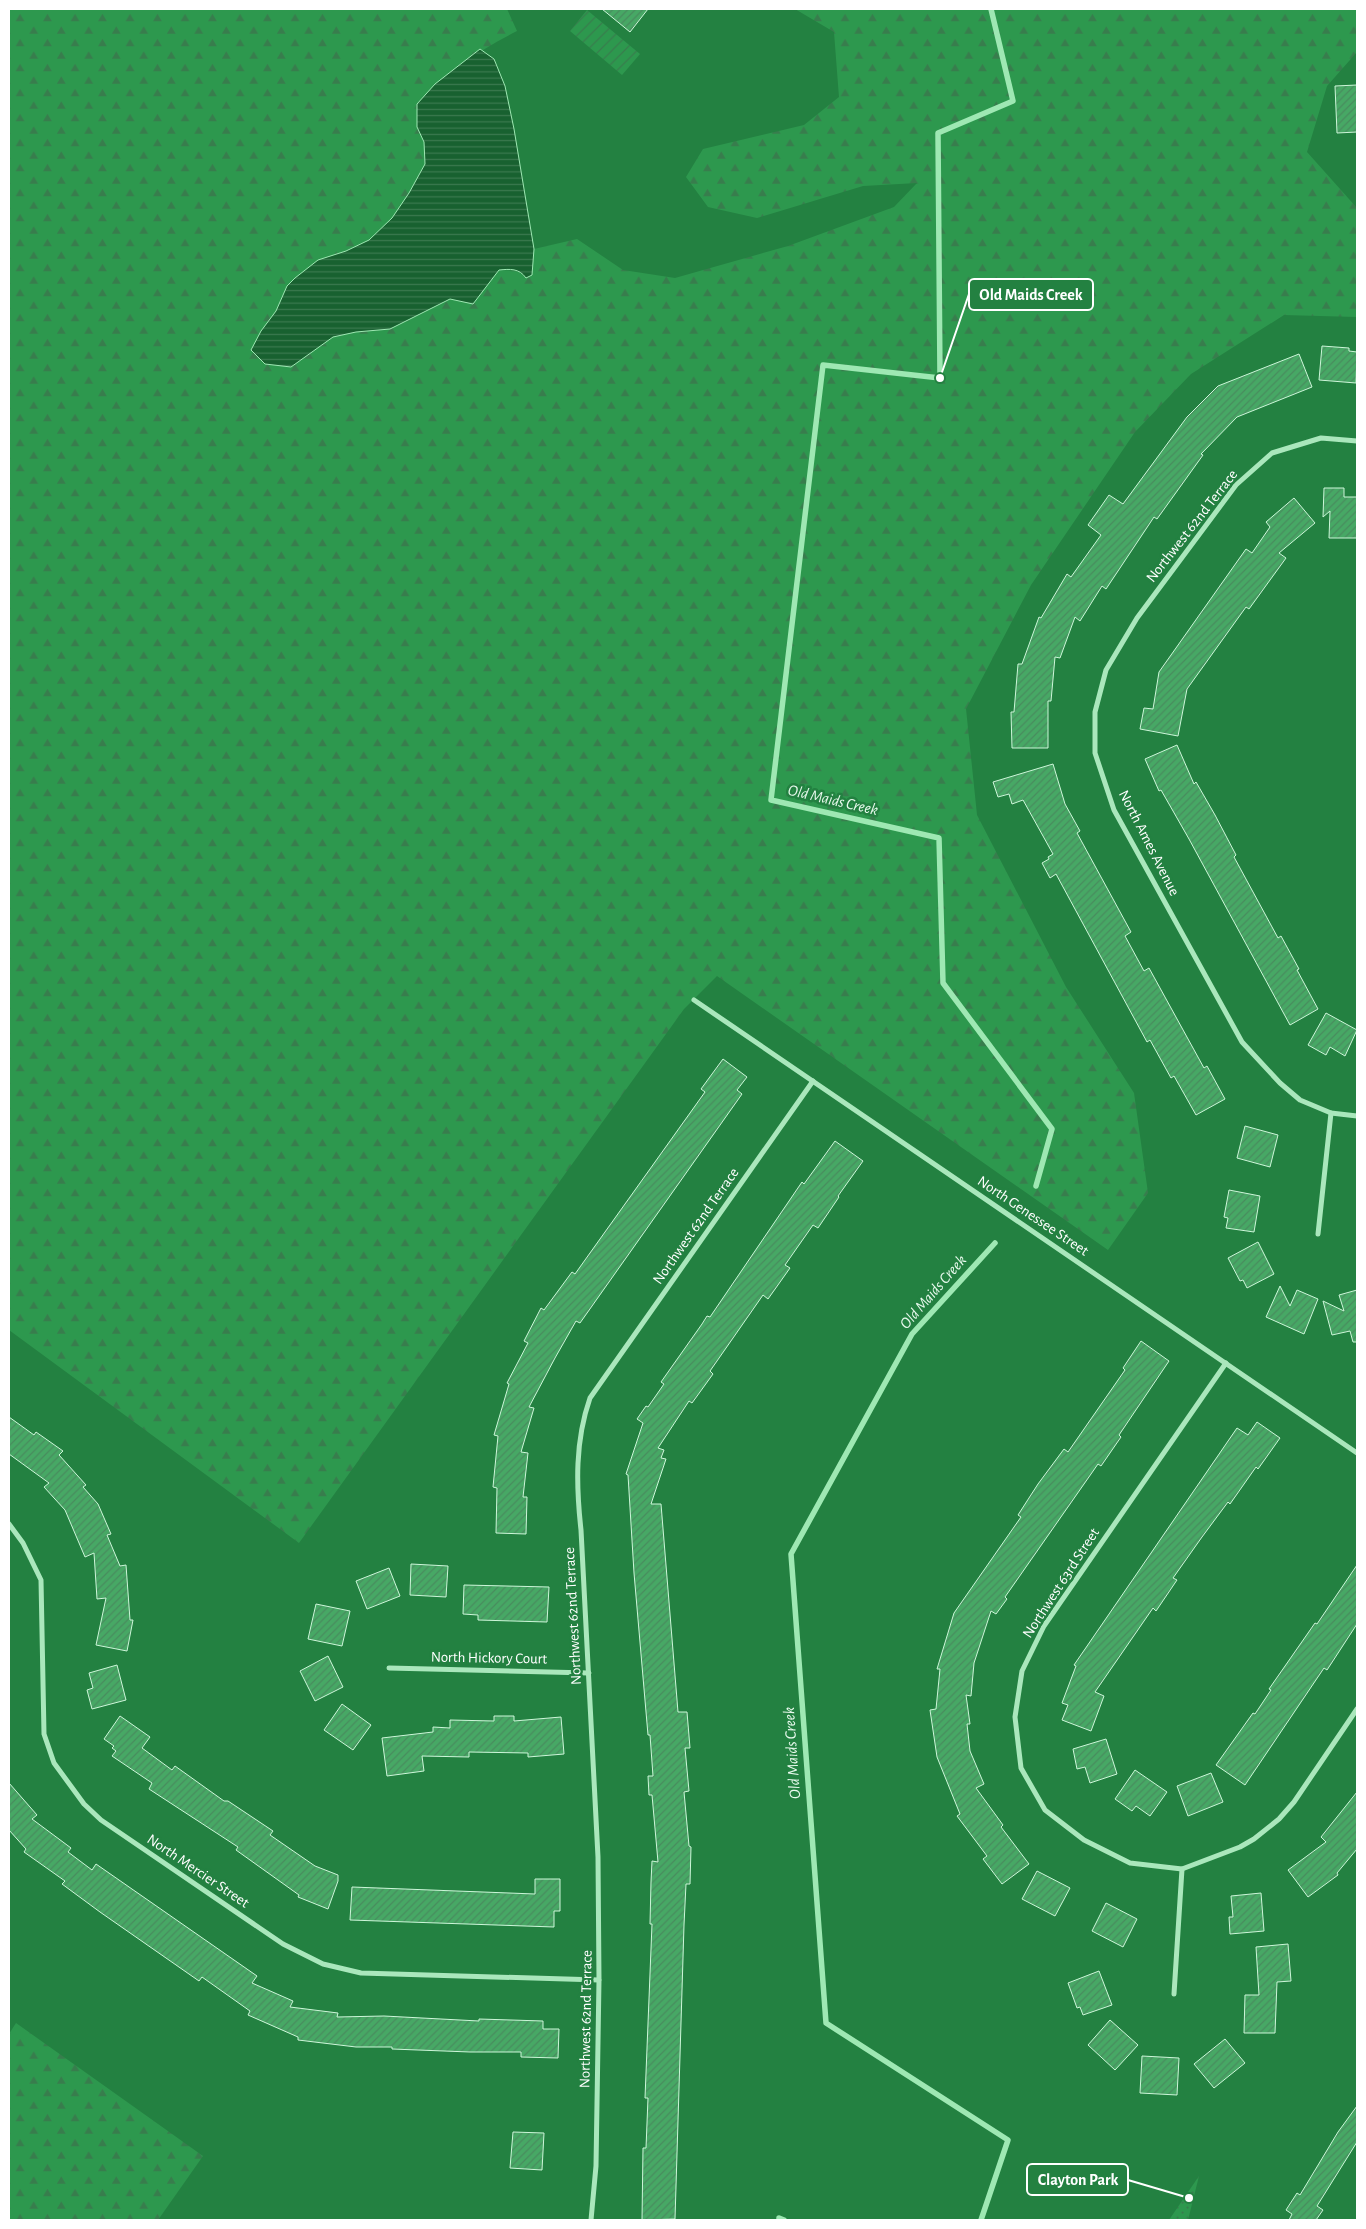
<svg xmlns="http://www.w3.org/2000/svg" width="1366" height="2229" font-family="'Alegreya Sans',sans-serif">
  <defs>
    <pattern id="forest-firs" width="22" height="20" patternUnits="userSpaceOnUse" patternTransform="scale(1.25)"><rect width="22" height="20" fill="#2d984e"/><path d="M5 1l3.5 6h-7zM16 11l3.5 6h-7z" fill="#387d4d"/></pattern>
    <pattern id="park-dots" width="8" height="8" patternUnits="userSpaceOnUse" patternTransform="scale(1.25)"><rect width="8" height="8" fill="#2d984e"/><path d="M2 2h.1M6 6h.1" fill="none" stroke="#387d4d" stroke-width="1.8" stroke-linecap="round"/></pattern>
    <pattern id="garden-furrows" width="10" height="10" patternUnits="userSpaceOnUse" patternTransform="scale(1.25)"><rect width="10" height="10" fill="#2d984e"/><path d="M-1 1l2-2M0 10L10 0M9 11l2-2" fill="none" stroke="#387d4d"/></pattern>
    <pattern id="water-rules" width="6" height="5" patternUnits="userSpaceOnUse" patternTransform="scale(1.25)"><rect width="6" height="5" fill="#186130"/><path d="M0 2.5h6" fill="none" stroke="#3b794f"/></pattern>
    <pattern id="building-hatch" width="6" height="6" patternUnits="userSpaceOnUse" patternTransform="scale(1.25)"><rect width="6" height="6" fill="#47a865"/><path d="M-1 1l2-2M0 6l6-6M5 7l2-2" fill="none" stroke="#488c5e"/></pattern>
  </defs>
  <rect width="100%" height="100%" fill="#238141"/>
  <g fill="url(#forest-firs)">
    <path d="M9,9H507L517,31C478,51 447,71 417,104V127L424,142L425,164L409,193L392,218L369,240L341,253L287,286L276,311L261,331L291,367L333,337L356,332L390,329L450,299L473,303L499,270L518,271L526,278L532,274L534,249L577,239L623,270L675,278L788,246L894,207L917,183L863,186L757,218L708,207L686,177L703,149L804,125L839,97L834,32L795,9H1357V52L1327,86L1307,152L1357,208V317L1284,315L1191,374L1135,432L1031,585L966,709L977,815L1066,987L1134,1093L1148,1193L1108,1250L717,976L684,1009L299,1543L9,1330Z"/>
    <polygon points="16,2023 203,2156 158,2220 9,2220 9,2034"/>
  </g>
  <polygon fill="url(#park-dots)" points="1199,2176 1188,2220 1169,2220"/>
  <polygon fill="url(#garden-furrows)" points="587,10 640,54 622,75 570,31"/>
  <path fill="url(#water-rules)" stroke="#9ee8b3" d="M480,49L494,59L505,86L514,129L534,249L532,275L526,278C519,268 510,269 499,270L473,304L450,299L390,329L356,332L333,337L291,367L265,364L251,350L261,331L276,311L287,286L295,278L318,260L346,251L369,240L392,218L409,193L425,164L424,142L417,127V104L435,84Z"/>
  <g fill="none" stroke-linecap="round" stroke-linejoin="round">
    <g stroke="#9ee8b3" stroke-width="5.5">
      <polyline points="991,9 1013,101 938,133 940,378 823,365 771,800 939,838 943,983 1052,1129 1036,1186"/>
      <polyline points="779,2220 779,2218 784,2220"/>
      <polyline points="981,2220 1008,2140 826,2023 791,1554 912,1334 995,1243"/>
    </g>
  </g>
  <g fill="url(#building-hatch)" stroke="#cdf6d9">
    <polygon points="602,9 648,9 630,32"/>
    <polygon points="1357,85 1357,132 1337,133 1335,86"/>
    <polygon points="1322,346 1349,348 1349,351 1357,352 1356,383 1319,380"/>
    <polygon points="1299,354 1312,387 1237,417 1201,454 1203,455 1157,519 1154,517 1106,589 1102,586 1080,621 1075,617 1060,658 1055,657 1051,701 1048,701 1048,748 1012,748 1011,712 1014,712 1018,664 1022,664 1039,617 1041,618 1067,574 1071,577 1101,535 1088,525 1109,495 1123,504 1187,417 1218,386"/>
    <polygon points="1324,488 1344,488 1344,497 1357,497 1357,538 1329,538 1330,511 1323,517"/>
    <polygon points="1294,498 1315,523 1279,553 1286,558 1249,609 1246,607 1187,689 1178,736 1140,729 1144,708 1153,709 1159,672 1246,549 1252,553 1270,527 1266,522"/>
    <polygon points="1177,745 1194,784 1196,782 1215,815 1236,855 1234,857 1278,938 1281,936 1299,969 1297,970 1318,1009 1290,1025 1189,839 1161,790 1159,791 1145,759"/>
    <polygon points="1053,764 1065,804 1080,831 1077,833 1131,932 1125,936 1144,971 1149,968 1204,1068 1207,1066 1225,1099 1196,1115 1174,1076 1171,1078 1150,1040 1147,1042 1056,874 1050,878 1042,863 1049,859 1048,857 1053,854 1023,800 1012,804 1009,794 998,797 993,782"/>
    <polygon points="1326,1013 1357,1030 1345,1056 1330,1047 1326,1055 1308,1045"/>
    <polygon points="723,1059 747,1077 737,1090 742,1094 580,1323 576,1321 555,1358 529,1407 534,1408 521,1452 528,1453 523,1497 527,1497 526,1534 496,1533 497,1488 493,1487 498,1436 494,1435 509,1384 507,1383 528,1343 524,1341 541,1308 544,1310 572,1272 575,1274 705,1092 701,1089"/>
    <polygon points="1245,1126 1278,1135 1270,1167 1237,1158"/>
    <polygon points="835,1141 863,1161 838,1196 839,1197 818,1228 813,1225 785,1265 790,1268 768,1299 763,1295 710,1371 713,1374 692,1403 689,1401 658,1448 664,1450 661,1458 666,1459 651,1504 661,1504 678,1712 687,1712 690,1748 685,1748 689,1791 684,1792 689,1846 691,1847 690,1884 686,1884 684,1925 675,2219 642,2220 643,2148 646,2148 648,2098 645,2098 652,1924 650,1924 651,1882 652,1861 658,1862 652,1795 649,1795 648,1776 653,1776 650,1735 648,1735 634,1573 628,1475 626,1474 643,1423 637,1419 646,1406 648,1407 664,1384 661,1382 702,1324 707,1316 710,1317 802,1182 804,1184"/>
    <polygon points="1229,1190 1260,1196 1254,1232 1226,1228 1228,1218 1224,1217"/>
    <polygon points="1258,1242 1274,1274 1247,1288 1243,1280 1240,1281 1228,1258"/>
    <polygon points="1280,1286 1290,1306 1297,1290 1318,1299 1304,1334 1266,1317"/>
    <polygon points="1357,1290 1357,1342 1353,1342 1350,1331 1332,1335 1323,1301 1344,1311 1339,1295"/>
    <polygon points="1141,1341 1169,1361 1119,1435 1121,1437 1101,1466 1098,1464 1005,1597 1007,1599 996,1614 991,1611 974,1663 971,1696 966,1695 970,1724 967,1724 970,1751 984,1784 976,1788 1003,1825 1001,1827 1029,1864 1002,1884 983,1859 987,1856 957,1816 960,1814 937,1757 930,1710 936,1709 940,1669 937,1669 954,1613 1021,1517 1018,1515 1038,1484 1064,1449 1068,1452 1125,1370 1123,1368"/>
    <polygon points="9,1417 34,1435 36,1432 63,1451 59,1455 86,1485 83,1487 98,1504 111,1534 107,1535 120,1566 126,1565 130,1620 133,1620 127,1651 96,1645 106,1598 97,1599 94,1553 85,1557 65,1510 44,1487 49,1483 9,1454"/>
    <polygon points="1257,1422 1280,1438 1258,1469 1256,1467 1230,1504 1228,1502 1202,1537 1173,1578 1177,1580 1156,1611 1153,1608 1095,1692 1104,1696 1091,1731 1062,1720 1068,1705 1062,1703 1076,1666 1074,1665 1237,1428 1248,1435"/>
    <polygon points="411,1564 448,1566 446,1597 410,1595"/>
    <polygon points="1357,1565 1357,1624 1327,1670 1324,1668 1245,1785 1216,1765 1253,1713 1255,1714 1271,1690 1269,1689 1315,1623 1317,1624"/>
    <polygon points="389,1568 400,1596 367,1609 356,1581"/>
    <polygon points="464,1585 549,1587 547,1622 478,1620 478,1615 463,1614"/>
    <polygon points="316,1604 350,1611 342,1646 308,1639"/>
    <polygon points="328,1656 343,1687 315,1701 300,1671"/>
    <polygon points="117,1665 126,1700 92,1709 87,1690 93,1688 89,1673"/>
    <polygon points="342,1704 371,1725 353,1750 324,1730"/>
    <polygon points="120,1716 150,1737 142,1748 172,1770 175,1766 224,1801 228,1801 273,1831 270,1835 315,1866 338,1875 338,1881 328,1909 298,1897 299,1895 236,1850 238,1847 149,1789 152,1783 112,1756 116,1751 112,1748 114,1746 104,1739"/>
    <polygon points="494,1716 514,1716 514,1721 561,1717 564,1754 528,1757 528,1753 469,1752 469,1757 422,1756 424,1771 387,1776 382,1738 433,1732 433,1727 450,1728 450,1720 494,1721"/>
    <polygon points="1106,1739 1117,1774 1090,1783 1085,1767 1077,1769 1073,1749"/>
    <polygon points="1135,1770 1167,1792 1150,1816 1136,1806 1132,1811 1115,1799"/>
    <polygon points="1211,1773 1223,1802 1188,1816 1177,1786"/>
    <polygon points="9,1783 37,1815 32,1819 71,1848 68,1852 92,1870 96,1864 257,1976 252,1983 293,2001 290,2007 338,2013 337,2017 384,2016 479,2021 479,2019 543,2021 543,2029 559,2029 558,2058 521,2057 521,2052 470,2052 392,2049 392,2047 356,2047 298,2040 298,2037 248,2015 250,2011 202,1977 199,1981 100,1912 62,1884 65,1881 24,1852 26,1849 9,1830"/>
    <polygon points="1357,1792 1357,1849 1337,1873 1338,1875 1308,1897 1288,1870 1326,1842 1321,1837"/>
    <polygon points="1037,1871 1070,1888 1055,1916 1022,1899"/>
    <polygon points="535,1879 560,1879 560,1911 554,1911 554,1927 350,1920 352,1887 535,1894"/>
    <polygon points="1261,1893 1264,1931 1230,1934 1229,1917 1233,1917 1231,1896"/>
    <polygon points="1106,1903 1137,1919 1123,1947 1092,1931"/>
    <polygon points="1288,1944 1291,1981 1277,1982 1275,2033 1244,2033 1245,1995 1259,1995 1256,1947"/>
    <polygon points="1099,1971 1112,2005 1083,2015 1080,2007 1077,2008 1068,1983"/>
    <polygon points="1110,2020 1138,2045 1115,2070 1088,2045"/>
    <polygon points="1225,2039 1245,2063 1214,2088 1194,2064"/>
    <polygon points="1142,2056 1179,2058 1177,2095 1140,2093"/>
    <polygon points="1357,2106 1357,2142 1317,2206 1323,2210 1316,2220 1289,2220 1292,2214 1286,2210 1297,2193 1300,2195 1338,2132"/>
    <polygon points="513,2132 544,2133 542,2170 510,2168"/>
  </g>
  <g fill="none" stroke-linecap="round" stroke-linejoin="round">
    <g stroke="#aae7bc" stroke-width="5">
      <polyline points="1357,441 1321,438 1272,453 1236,485 1137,618 1106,670 1095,712 1095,753 1114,810 1242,1042 1280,1083 1300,1100 1331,1113 1357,1116"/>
      <polyline points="694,1000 1357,1453"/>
      <polyline points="1318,1234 1331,1113"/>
      <polyline points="1226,1363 1044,1626 1022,1671 1015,1717 1021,1768 1045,1810 1084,1840 1130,1863 1182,1869 1240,1847 1254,1839 1279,1819 1294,1802 1357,1709"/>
      <polyline points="9,1524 23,1543 41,1580 44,1734 54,1763 84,1804 101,1820 283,1944 323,1964 361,1973 599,1980"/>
      <polyline points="389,1668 589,1673"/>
      <polyline points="1174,1994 1182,1869"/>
      <path d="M591,2220L596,2166L599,1980L598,1857L581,1530C576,1485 575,1441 590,1398L813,1081"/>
    </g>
  </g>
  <g text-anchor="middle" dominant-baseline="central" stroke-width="5" stroke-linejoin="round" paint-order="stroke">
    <g font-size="15" fill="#fff" stroke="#238141">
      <text transform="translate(1192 526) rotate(-52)">Northwest 62nd Terrace</text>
      <text transform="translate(1149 843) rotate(63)">North Ames Avenue</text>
      <text transform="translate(1033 1216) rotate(34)">North Genessee Street</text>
      <text transform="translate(696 1226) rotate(-55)">Northwest 62nd Terrace</text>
      <text transform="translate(1061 1583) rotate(-57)">Northwest 63rd Street</text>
      <text transform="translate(573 1616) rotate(-93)">Northwest 62nd Terrace</text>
      <text transform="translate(489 1658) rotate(1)">North Hickory Court</text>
      <text transform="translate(198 1871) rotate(34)">North Mercier Street</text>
      <text transform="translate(586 2019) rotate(-89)">Northwest 62nd Terrace</text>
    </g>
    <g font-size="16" font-style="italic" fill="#e9faee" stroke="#238141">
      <text transform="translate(833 800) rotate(13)">Old Maids Creek</text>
      <text transform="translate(933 1292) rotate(-49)">Old Maids Creek</text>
      <text transform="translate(792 1753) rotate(-94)">Old Maids Creek</text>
    </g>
  </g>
  <path fill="none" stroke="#fff" stroke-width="2" d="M940 378L969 294M1189 2198L1128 2180"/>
  <g fill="#fff" stroke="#238141" stroke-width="2">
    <circle cx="940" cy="378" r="5"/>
    <circle cx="1189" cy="2198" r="5"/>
  </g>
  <g fill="#238141" stroke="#fff" stroke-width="2">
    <rect x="969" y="279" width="124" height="31" rx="5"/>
    <rect x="1027" y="2164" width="101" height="31" rx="5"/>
  </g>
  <g font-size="16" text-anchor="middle" font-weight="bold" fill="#fff">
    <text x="1031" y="300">Old Maids Creek</text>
    <text x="1078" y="2185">Clayton Park</text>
  </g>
  <rect width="1366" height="2229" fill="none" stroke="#ffffff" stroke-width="20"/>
</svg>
